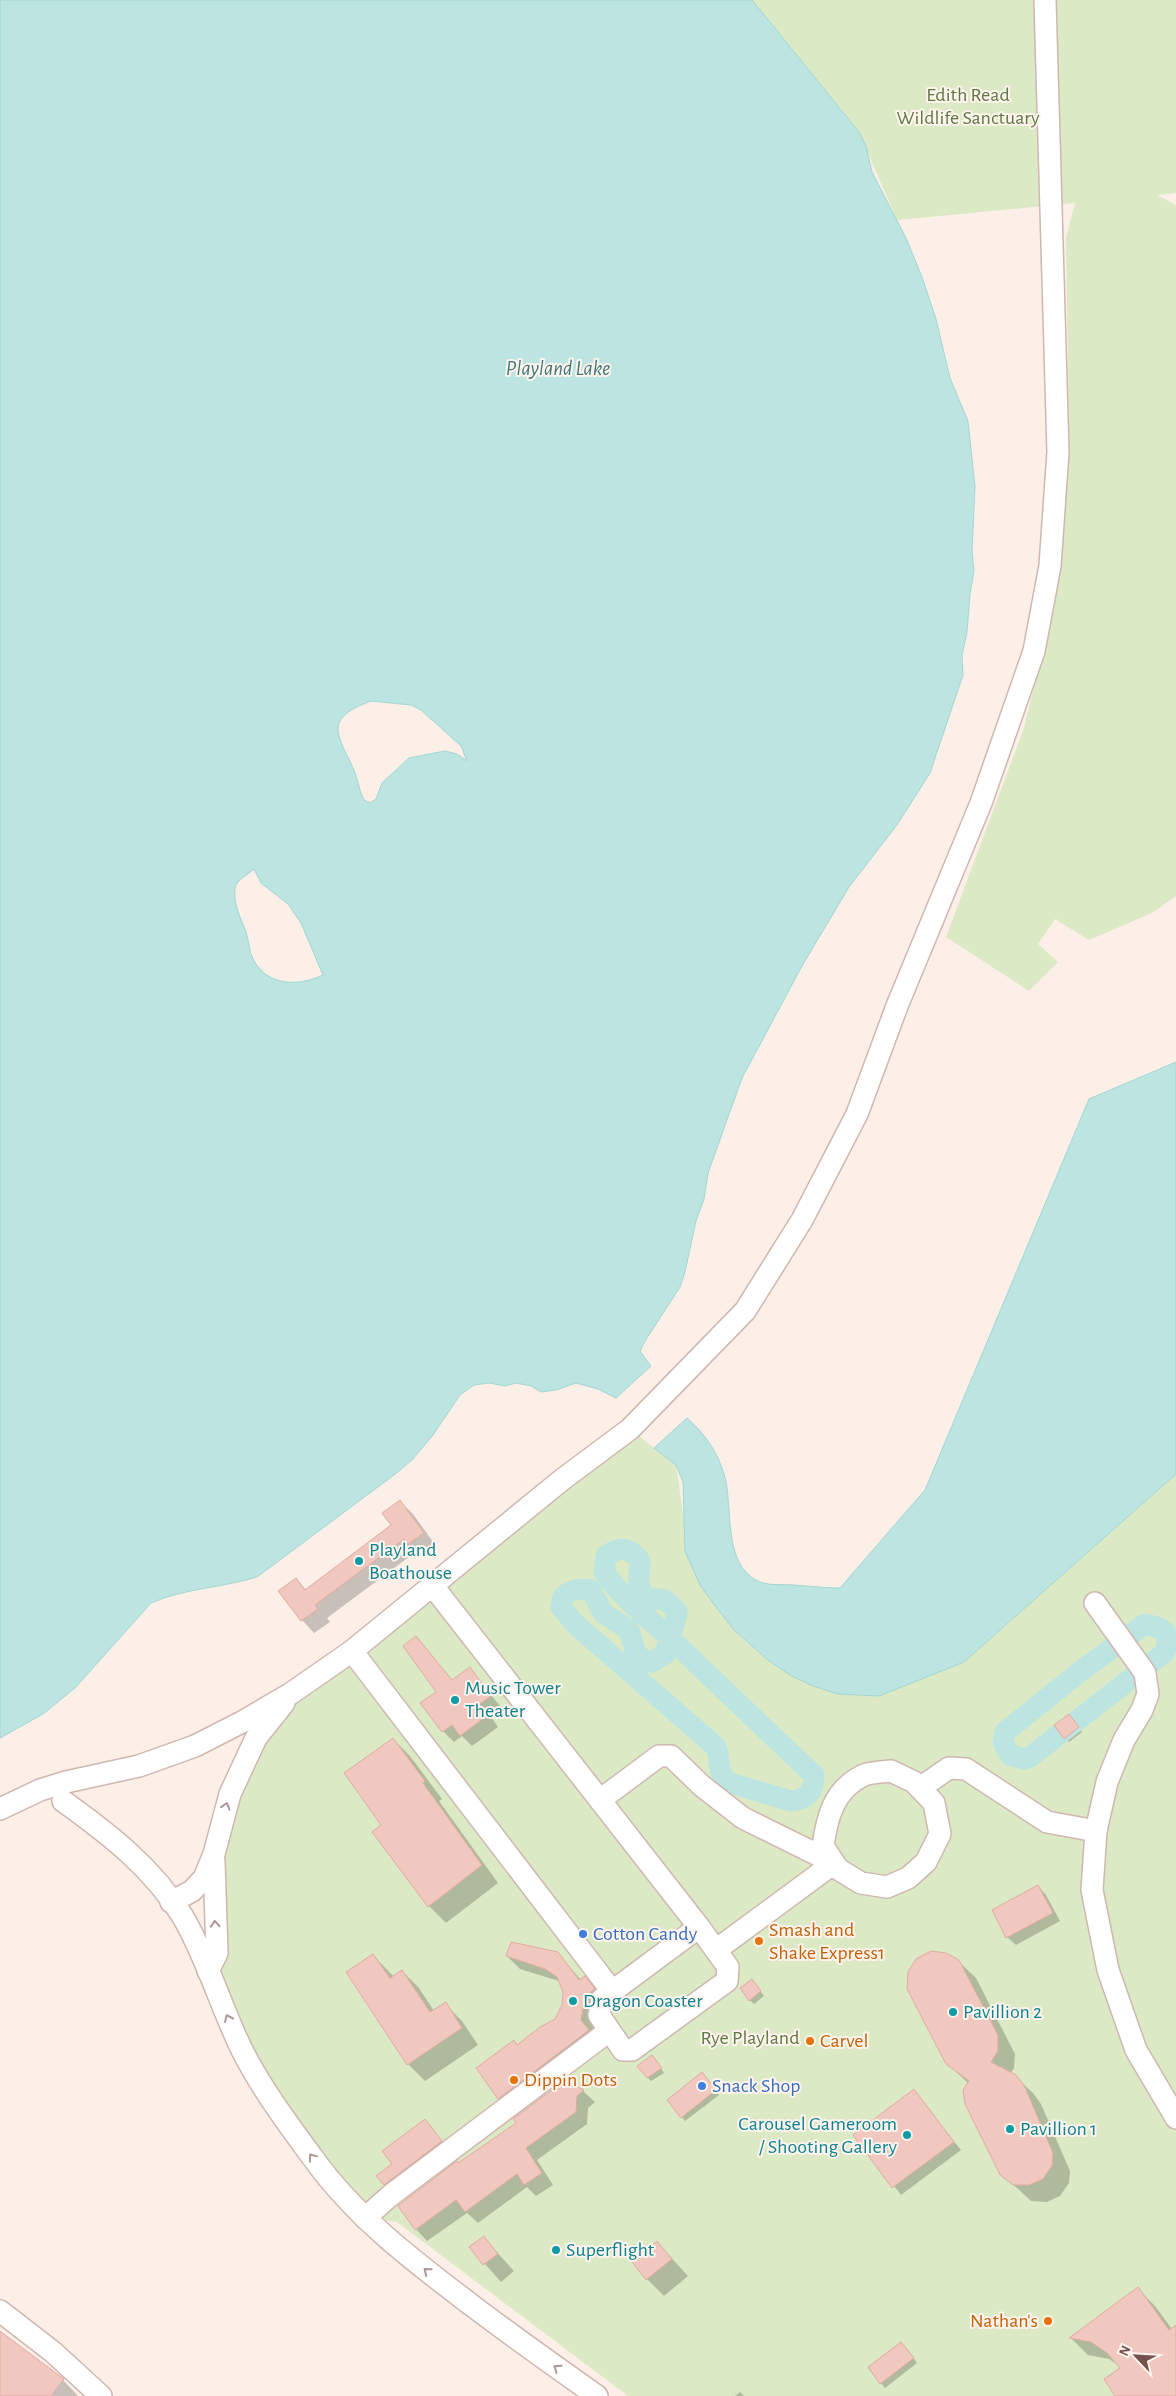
<svg xmlns="http://www.w3.org/2000/svg" width="1176" height="2396" font-family="'Alegreya Sans',sans-serif">
  <rect width="100%" height="100%" fill="#fbefe7"/>
  <g fill="#dbe9c5">
    <polygon points="752,0 1176,0 1176,193 1157,195 1176,205 1176,896 1152,913 1089,940 1055,919 1038,944 1058,962 1029,991 946,937 1024,728 1042,653 1061,549 1068,481 1069,436 1066,238 1075,203 897,220 859,132"/>
    <polygon points="630,1429 676,1465 684,1520 685,1551 813,1686 864,1695 879,1696 964,1662 1176,1474 1176,2396 628,2396 397,2222 365,2218 315,2160 208,1971 220,1824 290,1694"/>
  </g>
  <g fill="#bce4e1" stroke="#a2d6d3" fill-rule="evenodd">
    <path d="M0,0H752L859,132L866,146L872,172L906,238L922,277L936,319L950,378L968,421L975,487L972,552L974,571L970,594L967,632L962,655L963,675L930,773L897,825L849,887L802,966L742,1078L708,1173L704,1199L696,1221L685,1272L680,1287L645,1341L640,1351L651,1366L616,1398L598,1389L576,1383L556,1390L541,1392L531,1386L516,1383L505,1386L489,1383L474,1385L460,1395L433,1435L412,1460L394,1475L257,1577C222,1588 185,1588 151,1603L75,1688L43,1714L0,1738ZM371,701L411,705L421,710L461,746L467,761L457,754L445,751L409,758L382,783L376,799L370,803L364,800C359,790 358,780 354,770C337,733 323,719 371,701ZM254,869L261,883L288,904L301,923L323,975C297,987 267,986 253,959C249,951 249,941 246,932C241,919 233,903 235,888C237,879 248,875 254,869Z"/>
    <path d="M1176,1062V1474L964,1662L879,1696L838,1694L813,1686L790,1675L769,1661L734,1630L716,1607L700,1585L685,1551L683,1482L676,1465L654,1448L687,1418C705,1434 717,1451 724,1474C734,1505 721,1566 760,1582C771,1586 783,1584 794,1585C810,1586 824,1588 840,1588L925,1490L1089,1099Z"/>
  </g>
  <g fill="#0003">
    <polygon points="400,1502 413,1514 436,1546 422,1556 417,1551 327,1618 330,1622 314,1633 302,1620 296,1579 306,1590 393,1526"/>
    <polygon points="416,1638 453,1681 469,1669 501,1707 490,1715 498,1727 472,1746 462,1736 454,1742 443,1731 438,1692"/>
    <polygon points="1072,1719 1082,1732 1069,1742 1065,1738"/>
    <polygon points="393,1739 410,1756 442,1799 439,1801 498,1883 446,1923 429,1906 383,1825"/>
    <polygon points="1038,1886 1046,1895 1060,1921 1016,1945 1007,1937"/>
    <polygon points="558,1954 581,1980 585,1978 598,1991 593,2034 512,2111 499,2098 514,2041 518,2046 556,2020 564,2006 564,1992 559,1981 520,1969 507,1956"/>
    <polygon points="373,1955 394,1977 402,1971 419,1988 434,2011 445,2004 462,2021 478,2045 425,2081 408,2064"/>
    <polygon points="958,1961 976,1978 1015,2054 1014,2068 1011,2073 1033,2093 1041,2104 1070,2171 1069,2183 1060,2196 1047,2202 1031,2201 1002,2174 969,2084 948,2064"/>
    <polygon points="756,1985 764,1996 754,2004 750,2000"/>
    <polygon points="656,2060 664,2073 651,2081 648,2078"/>
    <polygon points="705,2078 719,2095 685,2121 682,2117"/>
    <polygon points="564,2082 583,2091 595,2102 588,2108 587,2124 537,2160 553,2185 536,2196 527,2187 478,2223 467,2213 427,2241 416,2229 458,2165 518,2123"/>
    <polygon points="913,2091 961,2150 901,2195 854,2135"/>
    <polygon points="425,2121 449,2150 393,2192 385,2184 394,2164"/>
    <polygon points="484,2238 514,2271 501,2282 471,2248"/>
    <polygon points="657,2242 688,2276 664,2296 647,2279"/>
    <polygon points="1138,2289 1155,2306 1172,2329 1176,2326 1176,2396 1117,2396 1123,2368 1109,2359 1088,2355 1071,2338"/>
    <polygon points="0,2332 63,2380 78,2396 0,2396"/>
    <polygon points="906,2348 917,2363 885,2388 881,2383"/>
    <polygon points="740,2392 744,2396 735,2396"/>
  </g>
  <g fill="none" stroke-linecap="round" stroke-linejoin="round">
    <g stroke="#bce4e1" stroke-width="21">
      <path d="M574,1623L561,1607L563,1597C571,1589 580,1588 591,1590L603,1613L629,1630L636,1653L643,1660L652,1662L665,1654C668,1638 676,1627 677,1611L665,1600L647,1598C634,1584 640,1579 640,1561C630,1547 620,1546 606,1556L604,1572C621,1597 648,1618 671,1639C718,1684 766,1730 814,1775C814,1792 808,1799 791,1801L727,1782C717,1772 721,1760 716,1747L574,1623"/>
      <polygon points="1145,1624 1160,1628 1166,1633 1167,1646 1164,1653 1030,1757 1024,1759 1010,1755 1003,1743 1005,1732 1081,1671"/>
    </g>
  </g>
  <g fill="#f0c8bf" stroke="#e2aba0">
    <polygon points="400,1500 424,1533 408,1544 404,1539 315,1605 318,1609 301,1621 278,1591 296,1578 305,1590 391,1525 382,1513"/>
    <polygon points="416,1636 452,1680 470,1667 491,1696 480,1704 488,1715 460,1736 452,1725 442,1732 420,1703 436,1692 403,1646"/>
    <polygon points="1069,1714 1079,1727 1064,1739 1054,1725"/>
    <polygon points="393,1738 425,1781 423,1783 482,1865 428,1907 372,1832 381,1825 344,1773"/>
    <polygon points="1038,1885 1053,1913 1006,1938 992,1910"/>
    <polygon points="511,1942 558,1952 579,1980 585,1976 595,1989 585,1996 581,2020 589,2030 498,2099 476,2068 514,2040 517,2045 540,2027 555,2019 562,2005 563,1992 557,1977 545,1969 506,1956"/>
    <polygon points="931,1951 946,1953 959,1960 998,2035 998,2051 991,2062 1016,2075 1024,2085 1053,2153 1052,2166 1043,2179 1029,2185 1013,2185 1000,2175 965,2104 963,2090 969,2081 946,2064 907,1989 908,1972 916,1959"/>
    <polygon points="373,1954 390,1978 402,1970 430,2012 446,2002 462,2028 407,2065 346,1972"/>
    <polygon points="752,1979 761,1991 749,2001 740,1988"/>
    <polygon points="652,2055 662,2068 647,2078 637,2066"/>
    <polygon points="702,2072 716,2090 681,2118 667,2100"/>
    <polygon points="564,2081 584,2090 577,2096 576,2112 526,2148 542,2173 524,2185 517,2174 465,2212 456,2200 415,2230 398,2206 457,2161 458,2163 516,2123 513,2119"/>
    <polygon points="914,2089 954,2142 892,2188 853,2135"/>
    <polygon points="425,2119 442,2141 384,2185 376,2176 392,2164 382,2151"/>
    <polygon points="484,2236 498,2254 483,2265 469,2247"/>
    <polygon points="657,2241 672,2259 646,2280 632,2262"/>
    <polygon points="1138,2287 1169,2330 1176,2325 1176,2396 1115,2396 1104,2379 1120,2368 1107,2353 1091,2342 1069,2338"/>
    <polygon points="0,2331 64,2379 51,2396 0,2396"/>
    <polygon points="901,2342 914,2358 880,2384 868,2367"/>
  </g>
  <g fill="none" stroke-linecap="round" stroke-linejoin="round">
    <defs>
      <g id="minor">
        <polyline points="432,1585 699,1927"/>
        <polyline points="1095,1603 1145,1673 1148,1694 1142,1710 1124,1740 1107,1782 1096,1831 1092,1890 1108,1970 1136,2050 1176,2118"/>
        <polyline points="352,1651 612,1991"/>
        <path d="M891,1771L914,1782L934,1803L940,1834L926,1862L908,1878L887,1887L861,1883L838,1869L823,1846C827,1817 834,1789 864,1775C871,1772 883,1772 891,1771Z"/>
        <polyline points="920,1788 949,1768 966,1769 1047,1822 1096,1831"/>
        <polyline points="600,1800 659,1756 671,1756 702,1786 743,1818 834,1863 716,1950"/>
        <path d="M63,1801C109,1834 153,1868 183,1917C208,1960 221,2008 243,2052C262,2089 288,2124 313,2158C356,2218 416,2263 474,2307C515,2338 556,2367 597,2396"/>
        <polyline points="0,1809 40,1790 66,1782 139,1766 195,1746 242,1722 290,1694 352,1651 563,1479 630,1429 745,1311 802,1220 857,1114 897,1006 981,803 1034,651 1050,566 1058,452 1045,0"/>
        <polyline points="171,1902 192,1891 204,1878 214,1854 230,1794 256,1738 284,1703"/>
        <polygon points="699,1927 728,1967 727,1981 632,2050 623,2050 599,2015 602,1999"/>
        <polyline points="208,1971 217,1953 214,1861"/>
        <polyline points="365,2218 391,2195 609,2031"/>
        <polyline points="0,2311 53,2352 101,2396"/>
      </g>
    </defs>
    <use href="#minor" stroke="#cfb7b0" stroke-width="24"/>
    <use href="#minor" stroke="#fff" stroke-width="21"/>
  </g>
  <defs><path id="oneway-chevron" d="M-2-3.5L2.5 0L-2 3.5" fill="none" stroke-width="1.6" stroke-linecap="round" stroke-linejoin="round" transform="scale(1.25)"/></defs>
  <g stroke="#ac9794">
    <use href="#oneway-chevron" transform="translate(226 1806) rotate(-73)"/>
    <use href="#oneway-chevron" transform="translate(215 1924) rotate(-94)"/>
    <use href="#oneway-chevron" transform="translate(228 2018) rotate(-114)"/>
    <use href="#oneway-chevron" transform="translate(312 2157) rotate(-127)"/>
    <use href="#oneway-chevron" transform="translate(427 2271) rotate(-141)"/>
    <use href="#oneway-chevron" transform="translate(557 2368) rotate(-145)"/>
  </g>
  <g fill="#0f9aa8" stroke="#fef4ed" stroke-width="2">
    <circle cx="359" cy="1561" r="5"/>
    <circle cx="455" cy="1700" r="5"/>
    <circle cx="573" cy="2001" r="5"/>
    <circle cx="953" cy="2012" r="5"/>
    <circle cx="1010" cy="2129" r="5"/>
    <circle cx="907" cy="2135" r="5"/>
    <circle cx="556" cy="2250" r="5"/>
  </g>
  <g fill="#3f7fe0" stroke="#fef4ed" stroke-width="2">
    <circle cx="583" cy="1934" r="5"/>
    <circle cx="702" cy="2086" r="5"/>
  </g>
  <g fill="#e8710a" stroke="#fef4ed" stroke-width="2">
    <circle cx="759" cy="1941" r="5"/>
    <circle cx="810" cy="2041" r="5"/>
    <circle cx="514" cy="2080" r="5"/>
    <circle cx="1048" cy="2321" r="5"/>
  </g>
  <g text-anchor="middle" dominant-baseline="central" stroke-width="4" stroke-linejoin="round" paint-order="stroke">
    <g font-size="20" fill="#5f7944" stroke="#fef4ed">
      <text x="968" y="95">Edith Read<tspan x="968" dy="23">Wildlife Sanctuary</tspan></text>
      <text x="750" y="2038">Rye Playland</text>
    </g>
    <g font-size="20" fill="#0d838f" stroke="#fef4ed" text-anchor="start">
      <text x="369" y="1550">Playland<tspan x="369" dy="23">Boathouse</tspan></text>
      <text x="465" y="1688">Music Tower<tspan x="465" dy="23">Theater</tspan></text>
      <text x="583" y="2001">Dragon Coaster</text>
      <text x="963" y="2012">Pavillion 2</text>
      <text x="897" y="2124" text-anchor="end">Carousel Gameroom<tspan x="897" dy="23">/ Shooting Gallery</tspan></text>
      <text x="1020" y="2129">Pavillion 1</text>
      <text x="566" y="2250">Superflight</text>
    </g>
    <g font-size="20" fill="#c56008" stroke="#fef4ed" text-anchor="start">
      <text x="769" y="1930">Smash and<tspan x="769" dy="23">Shake Express1</tspan></text>
      <text x="820" y="2041">Carvel</text>
      <text x="524" y="2080">Dippin Dots</text>
      <text x="1038" y="2321" text-anchor="end">Nathan's</text>
    </g>
    <g font-size="20" fill="#366cbe" stroke="#fef4ed" text-anchor="start">
      <text x="593" y="1934">Cotton Candy</text>
      <text x="712" y="2086">Snack Shop</text>
    </g>
    <g font-size="21" font-style="italic" fill="#407876" stroke="#fef4ed">
      <text x="558" y="368">Playland Lake</text>
    </g>
  </g>
  <g transform="translate(1136 2356) rotate(295)" stroke="#fef4ed" stroke-width="4" paint-order="stroke">
  <path d="M0-4L9 19L0 12L-9 19Z" fill="#74524c"/>
  <text y="-8" font-size="14" font-weight="bold" text-anchor="middle" fill="#74524c">N</text>
  </g>
</svg>
